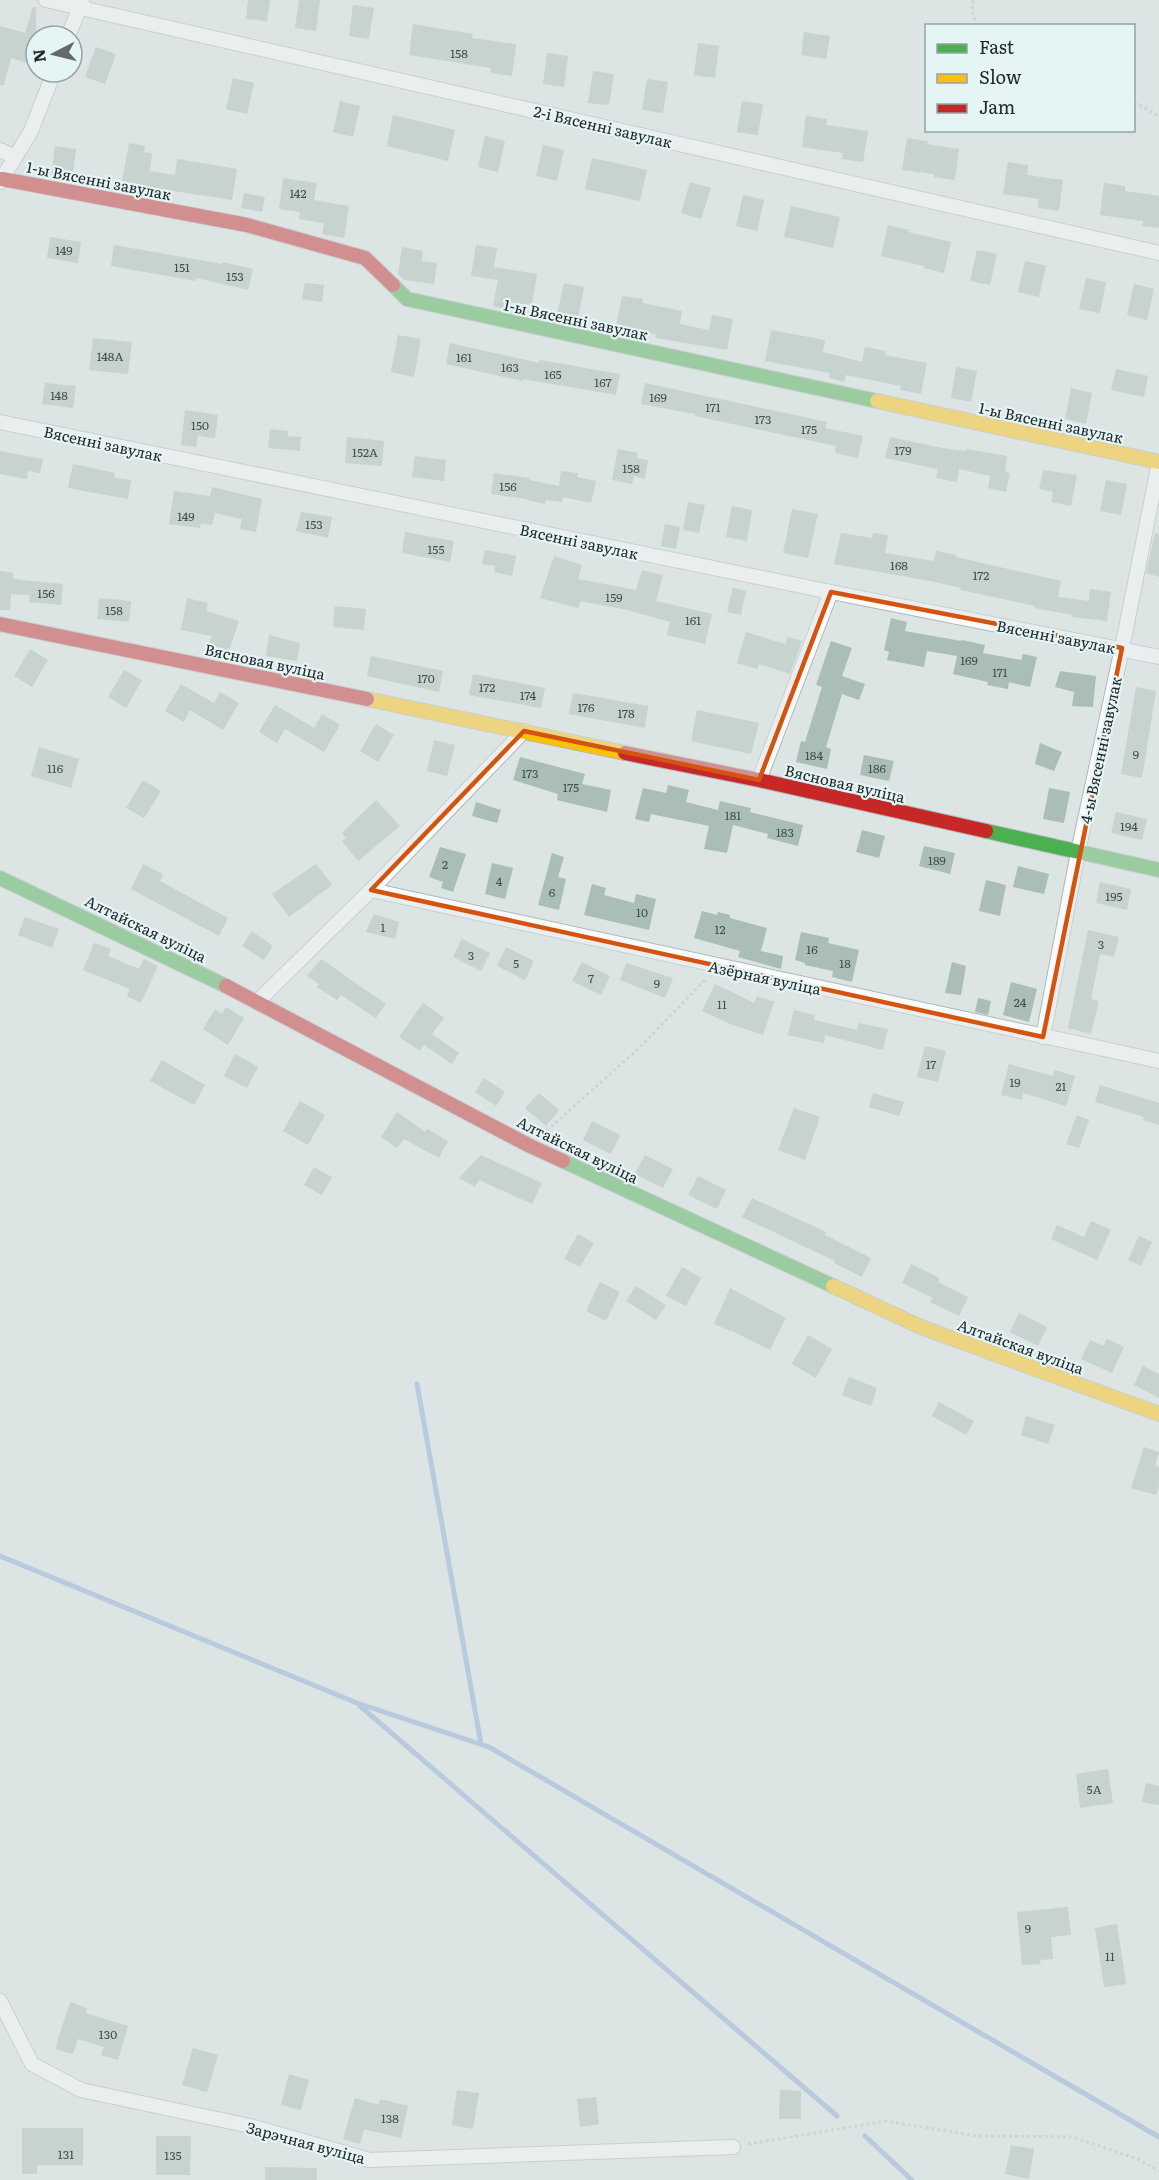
<svg xmlns="http://www.w3.org/2000/svg" width="1159" height="2180" font-family="Literata,serif">
  <rect width="100%" height="100%" fill="#dce4e4"/>
  <g fill="none" stroke-linecap="round" stroke-linejoin="round">
    <g stroke="#8caad5" stroke-width="5">
      <polyline points="417,1384 481,1744"/>
      <polyline points="0,1556 357,1703 489,1747 1159,2137"/>
      <polyline points="360,1706 837,2116"/>
      <polyline points="865,2136 912,2180"/>
    </g>
  </g>
  <g fill="#aabeb6">
    <polygon points="248,0 270,0 267,21 246,19"/>
    <polygon points="299,0 320,0 316,31 295,28"/>
    <polygon points="353,5 374,8 369,39 349,36"/>
    <polygon points="33,7 36,7 36,66 11,58 4,85 0,85 0,26 25,33"/>
    <polygon points="413,24 473,34 472,38 516,44 512,76 491,73 491,68 409,55"/>
    <polygon points="804,32 830,36 826,59 801,55"/>
    <polygon points="698,43 719,46 715,78 694,75"/>
    <polygon points="96,47 116,54 105,84 85,77"/>
    <polygon points="547,53 568,56 564,87 543,84"/>
    <polygon points="593,71 614,74 609,105 588,103"/>
    <polygon points="233,78 254,83 247,114 226,109"/>
    <polygon points="647,79 668,82 663,113 642,110"/>
    <polygon points="340,101 360,106 353,137 333,132"/>
    <polygon points="742,101 763,104 758,135 737,132"/>
    <polygon points="393,115 455,130 448,161 387,146"/>
    <polygon points="806,116 827,119 826,125 868,131 863,162 842,159 843,153 802,147"/>
    <polygon points="485,136 505,141 498,172 478,167"/>
    <polygon points="907,138 928,141 927,144 959,149 955,180 934,177 934,174 902,170"/>
    <polygon points="129,143 145,146 144,152 152,153 150,171 175,175 177,159 237,169 232,200 154,188 122,181"/>
    <polygon points="543,145 564,150 557,181 536,176"/>
    <polygon points="55,146 76,149 72,180 51,177"/>
    <polygon points="592,158 647,170 640,201 585,189"/>
    <polygon points="1008,162 1028,165 1027,175 1063,180 1059,211 1038,208 1039,199 1003,194"/>
    <polygon points="283,178 317,183 314,200 349,206 344,238 322,234 324,223 299,219 300,212 279,209"/>
    <polygon points="690,182 711,188 701,219 681,213"/>
    <polygon points="1104,183 1125,186 1125,191 1159,196 1159,228 1142,226 1143,221 1100,215"/>
    <polygon points="244,193 265,197 262,212 241,208"/>
    <polygon points="743,195 764,200 757,231 736,226"/>
    <polygon points="791,206 840,217 833,248 784,237"/>
    <polygon points="888,225 909,230 908,232 951,242 944,273 924,268 924,266 881,256"/>
    <polygon points="50,237 81,242 78,263 47,258"/>
    <polygon points="114,245 222,264 222,262 253,269 248,290 196,278 195,281 111,266"/>
    <polygon points="476,245 497,248 494,267 537,274 532,305 511,302 509,310 493,306 498,280 471,276"/>
    <polygon points="402,247 423,251 422,261 437,263 434,284 404,280 398,274"/>
    <polygon points="977,250 997,254 990,285 970,281"/>
    <polygon points="1025,261 1046,266 1039,297 1018,292"/>
    <polygon points="1086,278 1106,282 1100,313 1079,309"/>
    <polygon points="305,283 324,285 322,302 302,299"/>
    <polygon points="564,283 584,287 578,318 557,314"/>
    <polygon points="1134,284 1154,289 1147,320 1127,315"/>
    <polygon points="622,296 643,299 642,303 682,311 680,324 709,330 712,315 733,319 727,350 655,338 656,334 616,327"/>
    <polygon points="771,330 825,340 823,352 862,362 865,347 886,351 885,355 927,363 921,394 900,390 901,386 846,375 844,382 829,378 830,373 765,361"/>
    <polygon points="398,335 421,339 414,377 391,372"/>
    <polygon points="93,338 132,342 128,374 89,370"/>
    <polygon points="450,343 539,363 540,360 620,374 616,395 523,379 523,381 446,364"/>
    <polygon points="956,367 977,371 971,402 951,398"/>
    <polygon points="1116,369 1148,376 1144,397 1111,390"/>
    <polygon points="45,383 76,386 73,408 42,404"/>
    <polygon points="645,383 827,422 825,428 863,436 858,458 835,453 836,446 695,416 695,414 641,404"/>
    <polygon points="1071,388 1092,393 1086,424 1065,419"/>
    <polygon points="185,410 218,415 215,438 198,436 196,447 181,445"/>
    <polygon points="270,429 288,431 288,436 301,437 300,451 268,448"/>
    <polygon points="347,437 384,441 382,466 345,463"/>
    <polygon points="890,437 942,448 966,451 967,449 1007,456 1005,472 1010,473 1006,492 988,488 990,476 959,469 957,482 936,478 938,469 885,458"/>
    <polygon points="618,449 638,453 637,458 648,460 645,479 634,476 632,484 612,480"/>
    <polygon points="0,451 43,459 40,473 28,471 27,479 0,474"/>
    <polygon points="415,456 446,460 444,481 412,477"/>
    <polygon points="73,464 115,473 114,478 131,480 128,499 68,488"/>
    <polygon points="1043,470 1077,475 1071,506 1051,502 1053,492 1039,489"/>
    <polygon points="561,471 578,473 577,477 596,481 591,503 563,497 562,502 546,500 545,504 527,500 527,499 491,494 494,473 530,478 529,480 559,486"/>
    <polygon points="1106,480 1127,484 1121,515 1100,511"/>
    <polygon points="212,487 262,499 256,532 240,529 242,519 215,513 212,525 201,523 200,528 169,524 174,491 210,496"/>
    <polygon points="688,502 705,505 699,533 683,530"/>
    <polygon points="732,506 752,510 747,541 726,537"/>
    <polygon points="792,509 818,514 808,558 783,553"/>
    <polygon points="301,512 332,517 328,538 296,531"/>
    <polygon points="665,524 680,527 676,549 661,546"/>
    <polygon points="405,532 454,541 450,562 402,553"/>
    <polygon points="841,533 872,538 873,533 888,535 885,553 934,561 936,551 957,555 956,557 1061,581 1058,597 1089,601 1090,589 1111,592 1107,621 1072,617 1072,615 1035,608 1035,606 961,590 961,588 930,581 834,564"/>
    <polygon points="1155,533 1159,534 1159,577 1146,573"/>
    <polygon points="485,550 516,556 512,576 494,572 495,566 482,564"/>
    <polygon points="554,556 582,565 578,579 636,590 642,570 663,575 656,601 712,614 705,644 667,635 670,622 627,610 581,601 578,608 540,598"/>
    <polygon points="0,571 13,573 13,579 63,584 61,605 29,602 30,595 11,594 10,610 0,610"/>
    <polygon points="733,588 746,591 741,615 727,612"/>
    <polygon points="99,598 131,601 129,622 97,619"/>
    <polygon points="187,598 208,603 206,611 239,621 229,651 209,645 212,636 181,630"/>
    <polygon points="335,606 366,609 364,630 333,627"/>
    <polygon points="891,618 907,622 905,631 961,641 962,640 985,645 983,653 1021,660 1023,654 1037,657 1030,687 1009,682 1008,689 987,685 988,682 953,674 957,656 927,651 924,667 887,660 889,652 884,650"/>
    <polygon points="746,632 785,644 788,637 802,641 790,674 759,664 757,669 737,663"/>
    <polygon points="269,635 300,643 297,661 266,656"/>
    <polygon points="831,641 852,648 842,676 865,684 859,700 842,694 826,747 831,749 827,769 796,762 801,741 805,742 822,687 816,685"/>
    <polygon points="30,649 48,660 32,687 14,676"/>
    <polygon points="371,656 443,671 439,692 367,676"/>
    <polygon points="124,670 142,680 126,708 108,697"/>
    <polygon points="1060,671 1096,676 1093,707 1072,706 1074,692 1055,687"/>
    <polygon points="473,674 545,688 541,708 469,695"/>
    <polygon points="181,684 214,703 220,692 239,703 223,730 190,710 184,722 165,711"/>
    <polygon points="1136,687 1156,691 1142,778 1121,774"/>
    <polygon points="573,693 648,706 645,728 569,714"/>
    <polygon points="275,705 314,728 322,714 340,725 324,752 285,729 277,743 259,732"/>
    <polygon points="697,710 759,723 751,754 691,741"/>
    <polygon points="376,724 394,735 378,762 360,751"/>
    <polygon points="434,740 455,745 447,776 427,771"/>
    <polygon points="1040,743 1062,752 1054,771 1035,764"/>
    <polygon points="39,747 79,759 71,788 31,776"/>
    <polygon points="864,755 894,761 889,781 860,775"/>
    <polygon points="520,757 585,774 582,784 611,790 607,812 557,800 558,794 513,780"/>
    <polygon points="143,780 161,791 144,818 126,808"/>
    <polygon points="668,785 689,790 686,802 718,810 720,801 751,808 750,812 803,825 798,846 767,838 768,834 733,825 727,853 704,849 709,826 651,814 649,822 635,819 643,788 666,793"/>
    <polygon points="1049,788 1070,792 1064,823 1043,819"/>
    <polygon points="376,800 400,826 358,861 342,841 346,838 342,833"/>
    <polygon points="476,802 501,810 497,823 472,816"/>
    <polygon points="1116,812 1147,819 1142,840 1111,833"/>
    <polygon points="862,830 885,836 879,858 856,852"/>
    <polygon points="924,846 955,853 950,874 919,866"/>
    <polygon points="440,847 466,854 453,892 441,888 443,882 429,877"/>
    <polygon points="552,853 564,857 558,877 566,879 559,910 538,905"/>
    <polygon points="492,863 513,868 505,899 485,894"/>
    <polygon points="143,864 163,874 160,881 228,918 219,936 131,889"/>
    <polygon points="316,864 332,885 289,917 272,894"/>
    <polygon points="1018,866 1049,874 1044,894 1013,887"/>
    <polygon points="986,880 1006,885 1000,916 979,911"/>
    <polygon points="1100,882 1131,889 1127,910 1096,903"/>
    <polygon points="592,884 606,888 604,895 634,903 636,894 656,899 649,930 584,915"/>
    <polygon points="702,911 717,915 718,912 730,915 730,918 767,928 761,951 783,956 781,969 738,957 740,951 694,938"/>
    <polygon points="374,914 399,922 395,939 366,932"/>
    <polygon points="25,917 59,929 52,948 18,935"/>
    <polygon points="1088,930 1119,937 1114,957 1100,954 1091,999 1099,1001 1091,1034 1068,1028"/>
    <polygon points="252,931 273,946 264,960 242,946"/>
    <polygon points="801,932 829,938 828,943 859,950 852,982 832,977 833,971 805,965 805,963 795,960"/>
    <polygon points="462,939 490,953 481,971 453,957"/>
    <polygon points="94,943 111,949 108,956 139,969 144,959 158,966 141,1003 127,996 130,989 83,970"/>
    <polygon points="506,947 534,961 525,980 497,966"/>
    <polygon points="321,959 386,1004 376,1018 341,995 337,1000 317,987 319,984 307,976"/>
    <polygon points="582,962 610,976 601,995 572,981"/>
    <polygon points="952,962 966,966 961,995 945,993"/>
    <polygon points="626,963 673,978 665,998 620,980"/>
    <polygon points="1011,982 1037,989 1029,1022 1003,1015"/>
    <polygon points="715,984 754,1003 757,996 774,1002 763,1035 730,1024 702,1011"/>
    <polygon points="978,998 991,1001 988,1015 975,1012"/>
    <polygon points="423,1003 444,1018 432,1034 459,1053 452,1064 424,1045 420,1051 399,1037"/>
    <polygon points="226,1007 244,1018 228,1045 203,1029 215,1009 222,1014"/>
    <polygon points="794,1010 815,1015 814,1020 857,1030 858,1023 888,1029 883,1050 825,1035 824,1043 788,1035"/>
    <polygon points="925,1046 946,1051 938,1082 917,1077"/>
    <polygon points="235,1054 258,1067 247,1088 224,1076"/>
    <polygon points="162,1060 205,1085 194,1105 150,1081"/>
    <polygon points="1009,1064 1053,1076 1055,1070 1075,1076 1066,1106 1023,1093 1022,1100 1001,1095"/>
    <polygon points="484,1078 505,1092 496,1106 475,1092"/>
    <polygon points="1100,1085 1159,1103 1159,1125 1143,1120 1144,1117 1095,1102"/>
    <polygon points="539,1093 559,1110 546,1126 525,1108"/>
    <polygon points="873,1093 904,1102 899,1116 869,1107"/>
    <polygon points="300,1101 325,1115 308,1145 283,1131"/>
    <polygon points="794,1108 820,1117 805,1160 778,1150"/>
    <polygon points="397,1112 425,1132 427,1129 448,1141 439,1158 404,1139 397,1148 381,1137"/>
    <polygon points="1077,1115 1089,1120 1079,1148 1066,1144"/>
    <polygon points="592,1121 620,1135 611,1154 583,1140"/>
    <polygon points="481,1155 542,1183 532,1204 479,1180 475,1187 459,1178"/>
    <polygon points="645,1155 673,1169 663,1188 635,1174"/>
    <polygon points="314,1167 332,1177 322,1195 304,1185"/>
    <polygon points="698,1176 726,1190 717,1209 688,1195"/>
    <polygon points="752,1198 826,1232 825,1235 871,1258 862,1277 834,1263 835,1261 742,1217"/>
    <polygon points="1091,1221 1111,1230 1097,1260 1051,1239 1057,1225 1084,1237"/>
    <polygon points="578,1234 594,1243 580,1267 564,1259"/>
    <polygon points="1139,1236 1152,1242 1141,1266 1128,1260"/>
    <polygon points="911,1264 940,1278 938,1282 968,1297 959,1316 930,1302 933,1298 902,1283"/>
    <polygon points="682,1267 701,1278 686,1306 666,1296"/>
    <polygon points="600,1282 620,1292 606,1321 586,1311"/>
    <polygon points="636,1286 666,1305 656,1320 626,1301"/>
    <polygon points="730,1288 786,1318 770,1350 730,1330 730,1331 714,1324"/>
    <polygon points="1019,1313 1047,1327 1038,1346 1010,1332"/>
    <polygon points="808,1335 832,1349 816,1378 792,1364"/>
    <polygon points="1107,1339 1124,1347 1112,1373 1081,1359 1090,1340 1104,1346"/>
    <polygon points="1143,1366 1159,1374 1159,1398 1134,1385"/>
    <polygon points="849,1377 877,1388 871,1406 842,1395"/>
    <polygon points="939,1402 974,1421 966,1435 932,1416"/>
    <polygon points="1026,1416 1055,1425 1048,1444 1021,1435"/>
    <polygon points="1144,1447 1159,1452 1155,1466 1159,1467 1159,1485 1156,1495 1131,1488"/>
    <polygon points="1108,1769 1113,1803 1080,1808 1076,1774"/>
    <polygon points="1146,1783 1159,1786 1159,1805 1142,1802"/>
    <polygon points="1068,1907 1071,1935 1051,1937 1053,1959 1040,1960 1041,1964 1022,1965 1017,1912"/>
    <polygon points="1117,1924 1126,1984 1104,1987 1095,1928"/>
    <polygon points="70,2002 87,2008 86,2013 128,2026 118,2060 101,2055 104,2047 78,2039 73,2054 55,2049"/>
    <polygon points="193,2048 218,2055 207,2092 182,2085"/>
    <polygon points="289,2074 309,2080 301,2110 281,2105"/>
    <polygon points="457,2090 479,2093 473,2129 452,2125"/>
    <polygon points="780,2090 801,2091 801,2119 779,2119"/>
    <polygon points="596,2097 599,2124 580,2127 577,2099"/>
    <polygon points="355,2098 379,2105 380,2099 408,2106 401,2138 364,2129 360,2144 343,2139"/>
    <polygon points="22,2128 83,2128 83,2165 37,2165 37,2174 22,2174"/>
    <polygon points="156,2136 191,2136 190,2175 156,2175"/>
    <polygon points="1011,2145 1034,2149 1029,2179 1005,2174"/>
    <polygon points="265,2167 317,2168 317,2180 265,2180"/>
  </g>
  <g fill="none" stroke-linecap="round" stroke-linejoin="round">
    <defs>
      <g id="street">
        <polyline points="46,0 1159,253"/>
        <polyline points="68,36 82,2"/>
        <polyline points="0,150 15,157"/>
        <polyline points="0,182 31,131 54,72"/>
        <polyline points="0,422 831,592 1159,657"/>
        <polyline points="759,780 831,592"/>
        <polyline points="371,890 1159,1061"/>
        <polyline points="258,1001 371,890 524,731"/>
        <polyline points="1043,1037 1078,852 1122,648 1159,463"/>
        <polyline points="0,2001 32,2064 81,2090 250,2126 370,2160 733,2147"/>
      </g>
      <g id="fast">
        <polyline points="393,285 407,299 877,401"/>
        <polyline points="986,831 1159,870"/>
        <polyline points="0,878 226,986"/>
        <polyline points="563,1161 833,1286"/>
      </g>
      <g id="slow">
        <polyline points="877,401 1159,462"/>
        <polyline points="367,699 625,753"/>
        <polyline points="833,1286 921,1327 1159,1414"/>
      </g>
      <g id="jam">
        <polyline points="2,179 247,225 365,258 393,285"/>
        <polyline points="0,624 367,699"/>
        <polyline points="625,753 759,780 986,831"/>
        <polyline points="226,986 530,1146 563,1161"/>
      </g>
    </defs>
    <use href="#street" stroke="#b1b7b7" stroke-width="16"/>
    <use href="#fast" stroke="#b1b7b7" stroke-width="16"/>
    <use href="#slow" stroke="#b1b7b7" stroke-width="16"/>
    <use href="#jam" stroke="#b1b7b7" stroke-width="16"/>
    <g stroke="#bfc2c2" stroke-width="3" stroke-dasharray="3 3" stroke-linecap="butt">
      <polyline points="973,0 972,10 977,26"/>
      <polyline points="1134,102 1159,116"/>
      <polyline points="542,1135 638,1049 707,978"/>
      <polyline points="748,2144 887,2121 978,2136 1073,2137 1140,2160 1159,2171"/>
    </g>
    <use href="#street" stroke="#fafbfb" stroke-width="14"/>
    <use href="#fast" stroke="#4caf50" stroke-width="14"/>
    <use href="#slow" stroke="#ffc107" stroke-width="14"/>
    <use href="#jam" stroke="#c62828" stroke-width="14"/>
  </g>
  <path d="M0 0H1159V2180H0ZM831,592L1122,648L1043,1037L371,890L524,731L759,780Z" fill="#dce4e4" fill-opacity=".55" fill-rule="evenodd"/>
  <path fill="none" stroke="#d4540f" stroke-width="4.5" stroke-linejoin="round" d="M831,592L1122,648L1043,1037L371,890L524,731L759,780Z"/>
  <g text-anchor="middle" dominant-baseline="central" stroke-width="4.5" stroke-linejoin="round" paint-order="stroke">
    <g font-size="12" fill="#444e4c">
      <text x="459" y="53">158</text>
      <text x="298" y="193">142</text>
      <text x="64" y="250">149</text>
      <text x="182" y="267">151</text>
      <text x="235" y="276">153</text>
      <text x="110" y="356">148А</text>
      <text x="464" y="357">161</text>
      <text x="510" y="367">163</text>
      <text x="553" y="374">165</text>
      <text x="603" y="382">167</text>
      <text x="59" y="395">148</text>
      <text x="658" y="397">169</text>
      <text x="713" y="407">171</text>
      <text x="763" y="419">173</text>
      <text x="200" y="425">150</text>
      <text x="809" y="429">175</text>
      <text x="903" y="450">179</text>
      <text x="365" y="452">152А</text>
      <text x="631" y="468">158</text>
      <text x="508" y="486">156</text>
      <text x="186" y="516">149</text>
      <text x="314" y="524">153</text>
      <text x="436" y="549">155</text>
      <text x="899" y="565">168</text>
      <text x="981" y="575">172</text>
      <text x="46" y="593">156</text>
      <text x="614" y="597">159</text>
      <text x="114" y="610">158</text>
      <text x="693" y="620">161</text>
      <text x="969" y="660">169</text>
      <text x="1000" y="672">171</text>
      <text x="426" y="678">170</text>
      <text x="487" y="687">172</text>
      <text x="528" y="695">174</text>
      <text x="586" y="707">176</text>
      <text x="626" y="713">178</text>
      <text x="1136" y="754">9</text>
      <text x="814" y="755">184</text>
      <text x="55" y="768">116</text>
      <text x="877" y="768">186</text>
      <text x="530" y="773">173</text>
      <text x="571" y="787">175</text>
      <text x="733" y="815">181</text>
      <text x="1129" y="826">194</text>
      <text x="785" y="832">183</text>
      <text x="937" y="860">189</text>
      <text x="445" y="864">2</text>
      <text x="499" y="881">4</text>
      <text x="552" y="892">6</text>
      <text x="1114" y="896">195</text>
      <text x="642" y="912">10</text>
      <text x="383" y="927">1</text>
      <text x="720" y="929">12</text>
      <text x="1101" y="944">3</text>
      <text x="812" y="949">16</text>
      <text x="471" y="955">3</text>
      <text x="516" y="963">5</text>
      <text x="845" y="963">18</text>
      <text x="591" y="978">7</text>
      <text x="657" y="983">9</text>
      <text x="1020" y="1002">24</text>
      <text x="722" y="1004">11</text>
      <text x="931" y="1064">17</text>
      <text x="1015" y="1082">19</text>
      <text x="1061" y="1086">21</text>
      <text x="1094" y="1789">5А</text>
      <text x="1028" y="1928">9</text>
      <text x="1110" y="1956">11</text>
      <text x="108" y="2034">130</text>
      <text x="390" y="2118">138</text>
      <text x="66" y="2154">131</text>
      <text x="173" y="2155">135</text>
    </g>
    <g font-size="15" fill="#222828" stroke="#e5f5f5">
      <text transform="translate(603 126) rotate(13)">2-і Вясенні завулак</text>
      <text transform="translate(99 180) rotate(11)">1-ы Вясенні завулак</text>
      <text transform="translate(576 319) rotate(12)">1-ы Вясенні завулак</text>
      <text transform="translate(1051 422) rotate(12)">1-ы Вясенні завулак</text>
      <text transform="translate(103 443) rotate(12)">Вясенні завулак</text>
      <text transform="translate(579 541) rotate(12)">Вясенні завулак</text>
      <text transform="translate(1056 636) rotate(11)">Вясенні завулак</text>
      <text transform="translate(265 661) rotate(12)">Вясновая вуліца</text>
      <text transform="translate(1100 750) rotate(-78)">4-ы Вясенні завулак</text>
      <text transform="translate(845 783) rotate(13)">Вясновая вуліца</text>
      <text transform="translate(146 928) rotate(26)">Алтайская вуліца</text>
      <text transform="translate(765 977) rotate(12)">Азёрная вуліца</text>
      <text transform="translate(578 1149) rotate(26)">Алтайская вуліца</text>
      <text transform="translate(1021 1346) rotate(20)">Алтайская вуліца</text>
      <text transform="translate(306 2142) rotate(15)">Зарэчная вуліца</text>
    </g>
  </g>
  <rect x="925" y="24" width="210" height="108" fill="#e5f5f5" stroke="#97a3a3" stroke-width="1.5"/>
  <rect x="937" y="44" width="30" height="9" fill="#4caf50" stroke="#97a3a3" stroke-width="1.5"/>
  <text x="979" y="54" font-size="18" fill="#222828">Fast</text>
  <rect x="937" y="74" width="30" height="9" fill="#ffc107" stroke="#97a3a3" stroke-width="1.5"/>
  <text x="979" y="84" font-size="18" fill="#222828">Slow</text>
  <rect x="937" y="104" width="30" height="9" fill="#c62828" stroke="#97a3a3" stroke-width="1.5"/>
  <text x="979" y="114" font-size="18" fill="#222828">Jam</text>
  <g transform="translate(54 54) rotate(263)"><circle r="28" fill="#e5f5f5" stroke="#97a3a3" stroke-width="1.5"/>
  <path d="M0-4.5L10 22L0 15L-10 22Z" fill="#636a6a"/>
  <text y="-9" font-size="16" font-weight="bold" text-anchor="middle" fill="#222828">N</text>
  </g>
</svg>
